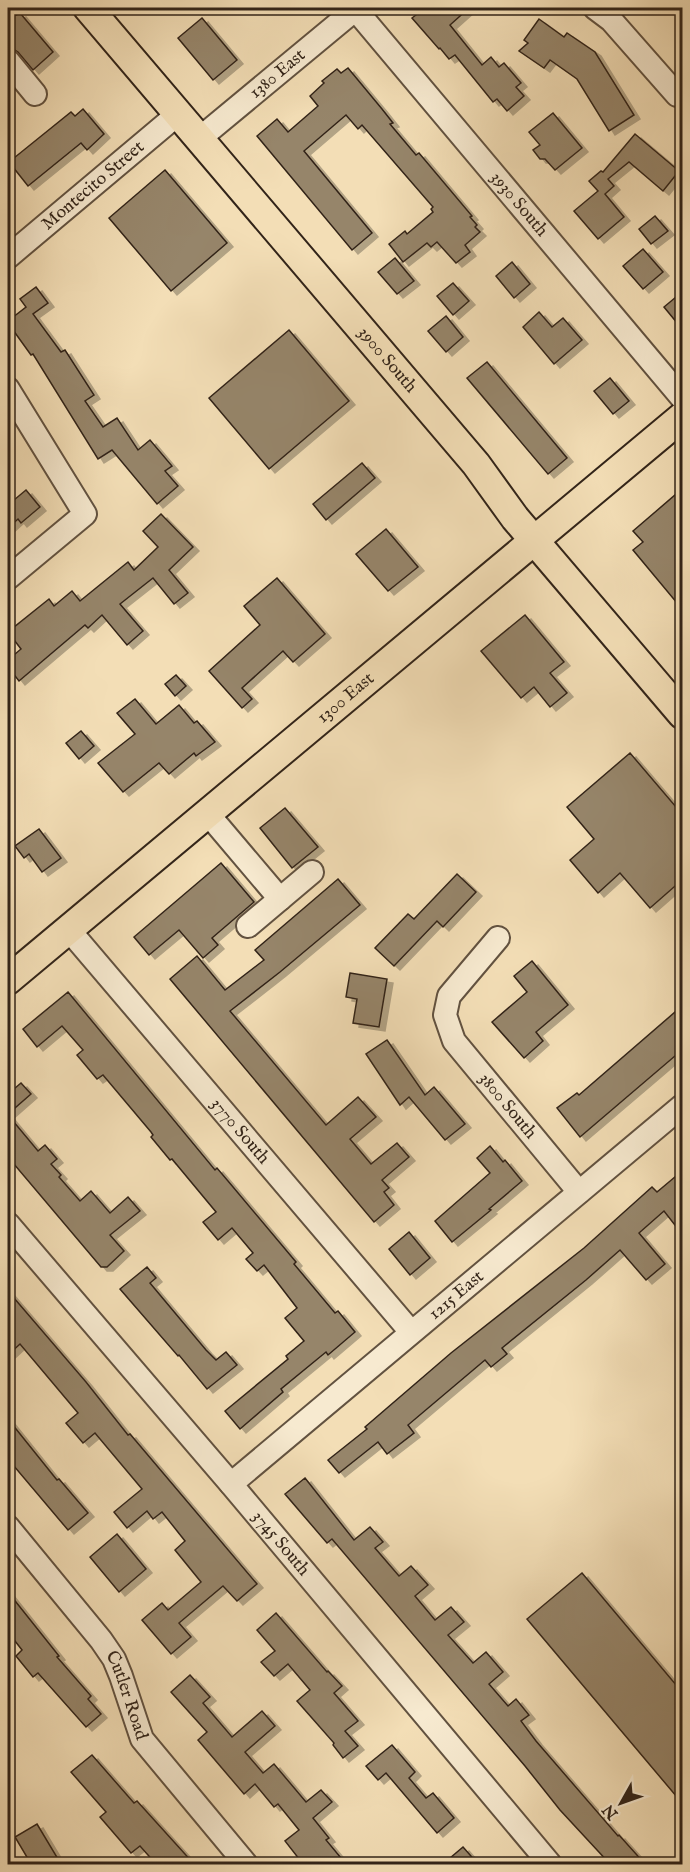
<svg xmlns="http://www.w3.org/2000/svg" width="690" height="1872" font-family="'IM FELL English',serif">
  <defs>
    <filter id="shadow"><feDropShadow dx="6" dy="4" stdDeviation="0" flood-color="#0004"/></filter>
  </defs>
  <rect width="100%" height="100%" fill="#f3deb6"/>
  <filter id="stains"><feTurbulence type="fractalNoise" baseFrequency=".00333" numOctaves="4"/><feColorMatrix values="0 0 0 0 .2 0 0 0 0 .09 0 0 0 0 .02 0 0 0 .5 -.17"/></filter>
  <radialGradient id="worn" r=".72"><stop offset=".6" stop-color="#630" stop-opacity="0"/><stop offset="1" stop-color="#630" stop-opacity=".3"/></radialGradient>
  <g fill="#96856b" stroke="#322419" stroke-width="1.5" filter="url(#shadow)">
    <polygon points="8,8 10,8 16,15 20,13 53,52 33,70 18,52 13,49 8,48"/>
    <polygon points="425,8 469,8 450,25 482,65 491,57 499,67 504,63 521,83 516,87 524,96 507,111 497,99 493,102 455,55 449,59 440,48 439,49 412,18"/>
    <polygon points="202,18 237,60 213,80 178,38"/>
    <polygon points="539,19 564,37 567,33 595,52 634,115 609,131 577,79 550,60 544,68 519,51 528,43 524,40"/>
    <polygon points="348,68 382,109 393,123 390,124 416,155 419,153 472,216 470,217 477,225 475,227 480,232 465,245 470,252 456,263 437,242 431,247 427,243 403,262 389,244 405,231 407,234 433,212 431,209 433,207 362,125 358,129 346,115 304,151 372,233 352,250 257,136 277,119 288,132 318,106 310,96 324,83 322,81 337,69 341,73"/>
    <polygon points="83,109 104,134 87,150 81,143 28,186 9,162 71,112 75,116"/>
    <polygon points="553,113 582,148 555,170 545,159 540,159 533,150 540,145 529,132"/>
    <polygon points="635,134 679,171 663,191 629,162 608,179 614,186 605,194 624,217 598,239 574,211 598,191 589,181 601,171 603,172"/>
    <polygon points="165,170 227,243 171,291 109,218"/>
    <polygon points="655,216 668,231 651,244 639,229"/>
    <polygon points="643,249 663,272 643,289 623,266"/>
    <polygon points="395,258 414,281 397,294 378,272"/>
    <polygon points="512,262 530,284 514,298 496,276"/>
    <polygon points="453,283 469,301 453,315 437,296"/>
    <polygon points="36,287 48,303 33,314 61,352 65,350 94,395 85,401 103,427 117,418 138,450 150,440 172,466 165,471 178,486 157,504 112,450 98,459 33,354 31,355 8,323 8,321 26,307 20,299"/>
    <polygon points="682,292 682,329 664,307"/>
    <polygon points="539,312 552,327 563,318 582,340 554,364 523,327"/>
    <polygon points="446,316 463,337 446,352 428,331"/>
    <polygon points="289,330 349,401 269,469 209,398"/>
    <polygon points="487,362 567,458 548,474 467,378"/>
    <polygon points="610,378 629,401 613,414 594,391"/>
    <polygon points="362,463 375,478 326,520 313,504"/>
    <polygon points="682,489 682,609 633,550 643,542 633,531"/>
    <polygon points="26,490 40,507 21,523 18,519 8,528 8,505"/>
    <polygon points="161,514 193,547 169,570 188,593 174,604 153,578 120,604 143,631 127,645 102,615 88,628 85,625 19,681 8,667 8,660 21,649 8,632 49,599 54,606 72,591 80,601 128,562 134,570 158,547 143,531"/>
    <polygon points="386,529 418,567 388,591 356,554"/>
    <polygon points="277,578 325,634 293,662 283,651 242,688 252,699 242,708 209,671 260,625 244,606"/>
    <polygon points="525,615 564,662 550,673 567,693 550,707 534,687 521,698 481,651"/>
    <polygon points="176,675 186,686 175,696 165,684"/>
    <polygon points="135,699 156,724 179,705 194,723 197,721 215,742 196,756 194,753 169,774 159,763 123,792 98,763 135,734 117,713"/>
    <polygon points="81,731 94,746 79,759 66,743"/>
    <polygon points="630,753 682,814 682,880 650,908 620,873 598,893 570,860 594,839 567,807"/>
    <polygon points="285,808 318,847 292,868 260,828"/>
    <polygon points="39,829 61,858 42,872 29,854 24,858 15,846"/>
    <polygon points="221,863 254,902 212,938 218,945 203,958 179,930 149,955 134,937"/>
    <polygon points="457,874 476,892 443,927 437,921 394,966 375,948 408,914 414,919"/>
    <polygon points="338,879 360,905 280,972 230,1011 326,1125 358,1097 376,1117 350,1139 371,1164 397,1143 409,1157 382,1180 389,1188 384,1192 394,1205 374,1222 170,979 197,956 225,990 264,960 255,950"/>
    <polygon points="532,961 568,1005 536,1032 543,1041 524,1058 492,1022 527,992 514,976"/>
    <polygon points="350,973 387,979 379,1027 353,1023 357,999 346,997"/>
    <polygon points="68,992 215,1170 217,1168 228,1181 296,1262 294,1264 335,1313 338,1311 355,1332 328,1355 326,1352 281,1389 283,1392 240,1429 225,1411 288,1359 286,1356 304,1341 285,1318 297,1308 264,1265 257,1271 246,1259 253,1253 232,1228 218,1240 203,1222 216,1212 172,1159 170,1160 151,1137 153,1135 151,1132 103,1075 97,1079 77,1055 83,1050 62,1026 37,1047 23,1029"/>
    <polygon points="682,1006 682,1050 580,1137 557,1108 577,1093 579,1095"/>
    <polygon points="387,1040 425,1095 434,1087 465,1124 445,1140 409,1097 400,1105 366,1054"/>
    <polygon points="21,1083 31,1094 8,1114 8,1094"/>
    <polygon points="8,1115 38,1151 45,1145 57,1159 51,1164 61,1175 59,1177 80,1201 91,1191 110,1213 128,1197 140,1211 110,1235 124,1251 107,1267 101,1267 8,1157"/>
    <polygon points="490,1146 503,1162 505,1160 522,1181 489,1209 491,1210 452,1242 435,1221 490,1173 477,1158"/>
    <polygon points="682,1171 682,1234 664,1211 639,1233 665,1264 646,1280 620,1250 586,1280 502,1348 507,1354 491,1367 485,1360 408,1425 414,1433 387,1454 378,1442 339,1473 328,1460 367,1429 365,1427 451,1353 584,1248 652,1187 657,1192"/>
    <polygon points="409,1232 430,1258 410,1275 389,1249"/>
    <polygon points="147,1267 156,1278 150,1283 206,1350 216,1360 226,1352 237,1365 207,1389 179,1355 178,1356 120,1289"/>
    <polygon points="8,1291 86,1382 128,1435 130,1434 257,1584 237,1601 223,1586 179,1623 191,1637 171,1654 142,1620 162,1603 168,1610 201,1582 175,1550 185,1541 162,1512 153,1519 147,1511 127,1528 114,1512 142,1489 95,1433 83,1443 66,1423 78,1413 20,1344 8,1355"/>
    <polygon points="8,1419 57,1480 59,1479 88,1513 68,1530 8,1459"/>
    <polygon points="305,1478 354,1540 370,1527 383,1542 375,1548 399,1576 411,1566 428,1585 415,1596 435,1620 451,1607 464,1622 448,1635 473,1663 486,1652 503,1672 489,1684 508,1706 516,1699 529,1715 521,1721 536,1741 618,1836 619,1835 645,1864 610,1864 560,1810 525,1766 332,1539 327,1543 285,1494"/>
    <polygon points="117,1534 146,1569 119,1592 90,1557"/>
    <polygon points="582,1573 682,1692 682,1803 527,1619"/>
    <polygon points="8,1592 59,1656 57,1657 91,1696 88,1699 101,1714 86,1727 38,1673 33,1677 16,1656 22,1650 8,1632"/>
    <polygon points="276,1613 327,1672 328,1671 342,1686 334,1693 358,1721 345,1731 358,1746 343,1758 333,1745 334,1743 297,1701 310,1690 288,1664 274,1676 261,1662 275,1651 257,1630"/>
    <polygon points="190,1675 210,1697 203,1703 232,1737 262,1711 275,1726 245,1752 263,1773 274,1764 306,1802 321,1790 332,1802 313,1818 329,1838 326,1840 346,1864 303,1864 285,1841 299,1830 278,1804 274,1807 255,1784 244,1794 198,1740 207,1732 171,1692"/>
    <polygon points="392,1745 415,1772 409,1778 426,1798 433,1793 454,1818 437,1833 386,1773 378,1780 366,1766"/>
    <polygon points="92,1755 134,1803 137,1801 194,1864 156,1864 140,1846 131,1853 100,1817 106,1812 71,1772"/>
    <polygon points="37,1824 61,1864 31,1864 15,1837"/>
    <polygon points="463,1847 478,1864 443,1864"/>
  </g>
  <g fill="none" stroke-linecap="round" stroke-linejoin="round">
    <defs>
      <g id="minor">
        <polyline points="595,8 611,20 677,95"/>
        <path id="s1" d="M355,9L682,398"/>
        <polyline points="8,61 35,94"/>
        <path id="s2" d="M199,139L357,8"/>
        <path id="s3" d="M8,257L178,114"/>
        <polyline points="8,389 85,514 8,578"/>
        <polyline points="208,814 280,899"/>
        <polyline points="248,926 312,872"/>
        <path id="s4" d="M69,930L411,1332"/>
        <path id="s5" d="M498,938L449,996L445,1015L454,1041L579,1192"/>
        <path id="s6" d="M8,1224L231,1484L550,1864"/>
        <path id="s7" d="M231,1484L682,1106"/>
        <path id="s8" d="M8,1527L101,1640L114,1659L121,1676L142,1739L246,1864"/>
      </g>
      <g id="major">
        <path id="s9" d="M88,8L476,464L515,518L682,714"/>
        <path id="s10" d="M8,980L682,417"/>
      </g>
    </defs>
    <use href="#minor" stroke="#625240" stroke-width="26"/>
    <use href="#major" stroke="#322419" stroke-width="32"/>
    <use href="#minor" stroke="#f7ead0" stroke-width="22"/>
    <use href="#major" stroke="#f3deb6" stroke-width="28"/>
  </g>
  <g text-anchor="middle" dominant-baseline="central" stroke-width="5" stroke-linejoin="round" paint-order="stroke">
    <g font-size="18" fill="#322419" stroke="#f7ead0">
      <text stroke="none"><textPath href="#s2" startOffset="102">1380 East</textPath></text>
      <text stroke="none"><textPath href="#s3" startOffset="111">Montecito Street</textPath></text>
      <text stroke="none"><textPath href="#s1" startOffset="255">3930 South</textPath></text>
      <text stroke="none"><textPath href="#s9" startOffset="462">3900 South</textPath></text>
      <text stroke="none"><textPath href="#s10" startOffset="440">1300 East</textPath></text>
      <text stroke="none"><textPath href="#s5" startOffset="207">3800 South</textPath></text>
      <text stroke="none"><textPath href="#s4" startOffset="264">3770 South</textPath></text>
      <text stroke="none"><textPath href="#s7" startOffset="294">1215 East</textPath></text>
      <text stroke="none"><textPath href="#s6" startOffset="420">3745 South</textPath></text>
      <text stroke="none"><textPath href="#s8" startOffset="208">Cutler Road</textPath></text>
    </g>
  </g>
  <rect width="690" height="1872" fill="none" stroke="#f3deb6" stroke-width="30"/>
  <rect x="9" y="9" width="672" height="1854" fill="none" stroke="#322419" stroke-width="3"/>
  <rect x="15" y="15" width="660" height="1842" fill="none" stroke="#322419" stroke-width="1.5"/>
  <g transform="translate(621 1803) rotate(230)" stroke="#f7ead0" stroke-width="4.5" paint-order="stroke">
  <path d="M0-4.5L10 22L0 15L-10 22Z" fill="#322419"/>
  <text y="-9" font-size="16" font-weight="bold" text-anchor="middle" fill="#322419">N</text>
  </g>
  <rect width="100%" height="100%" filter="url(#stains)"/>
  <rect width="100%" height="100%" fill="url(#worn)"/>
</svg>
